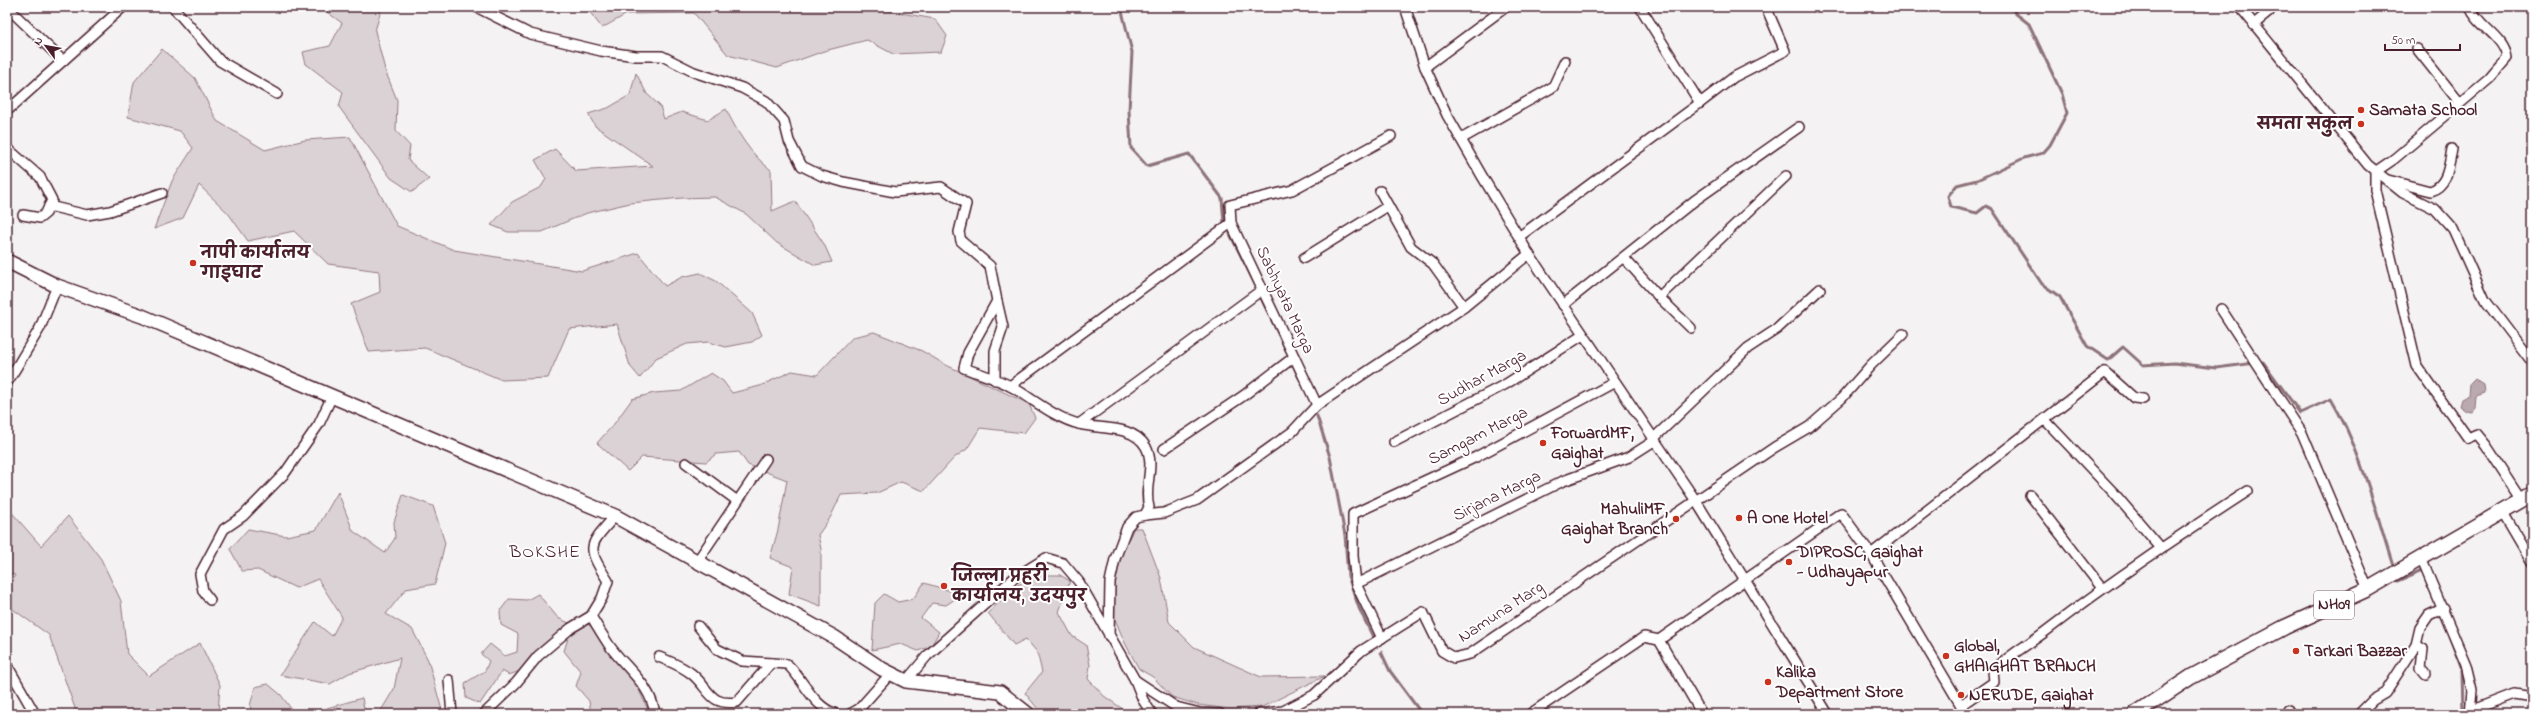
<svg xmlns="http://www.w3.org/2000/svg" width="2539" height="721" font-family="'Indie Flower','Playpen Sans Deva',sans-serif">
  <rect width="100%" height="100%" fill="#f4f2f2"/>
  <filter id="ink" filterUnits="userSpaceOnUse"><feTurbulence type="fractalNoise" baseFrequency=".025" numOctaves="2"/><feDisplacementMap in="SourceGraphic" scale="8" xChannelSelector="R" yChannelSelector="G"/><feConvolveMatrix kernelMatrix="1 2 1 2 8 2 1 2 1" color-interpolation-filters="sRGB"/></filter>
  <g filter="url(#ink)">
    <g fill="#dbd2d5" stroke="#927880">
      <polygon points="320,7 382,7 375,31 385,70 397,100 396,131 410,146 408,160 429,179 412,192 391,178 339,107 343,92 306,64 303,52 330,46 342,23"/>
      <polygon points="592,7 866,7 935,19 947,36 941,52 893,54 867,40 824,51 777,68 728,55 694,13 627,14 602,28 589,11"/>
      <polygon points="162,49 195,78 217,121 265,150 305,140 350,137 397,226 454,250 582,271 638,253 665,286 682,277 700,273 716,281 752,313 762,335 752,342 726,347 708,342 687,344 656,358 640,378 630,366 617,324 569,329 548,378 502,380 425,348 369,352 351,304 380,292 379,271 328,264 294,231 248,241 228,213 199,185 183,218 154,229 172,181 193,148 180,131 128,117 134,82"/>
      <path d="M636,73L647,94L660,106L664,119L682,112L708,120L726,109C737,132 750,154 771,170L772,211L795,201L824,244L832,262L815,265L777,243L746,214L715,197L682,198L630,203L587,213L542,232H508L491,225L512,202L541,187L546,179L535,160L555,149L576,171L653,166L595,126L588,114L608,108L630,95Z"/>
      <polygon points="874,332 922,351 946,365 1029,404 1035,418 1024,433 980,428 967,449 954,458 924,491 901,482 877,493 841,495 830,518 818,535 821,549 821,606 789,594 793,567 770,558 778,530 787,480 748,465 739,452 716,454 706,462 642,457 628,471 597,443 614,424 632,399 654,393 681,391 711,373 723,381 732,393 760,386 792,371 817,375 853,337"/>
      <polygon points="338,492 353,531 385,553 395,538 394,522 403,495 433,506 445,543 435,584 406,589 386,614 412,629 428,660 443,714 379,714 394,689 400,658 349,673 330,684 280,675 315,622 332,636 342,617 318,579 296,588 258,570 242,571 230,549 248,529 286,536 316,530"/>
      <polygon points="7,507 41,546 68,516 101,559 121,601 127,654 149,676 200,643 220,685 218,714 77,714 49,635 7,605 7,591 15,575 7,573"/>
      <polygon points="1134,528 1142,528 1161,578 1169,622 1194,647 1261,677 1325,676 1262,707 1231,709 1198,705 1172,697 1153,677 1139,669 1125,643 1114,617 1115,578 1120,556"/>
      <polygon points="1040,575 1060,575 1070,581 1059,612 1072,636 1086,645 1090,665 1088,679 1104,696 1127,712 1125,714 1042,714 1025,693 1042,672 1037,652 1026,639 1014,645 988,613 1017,585"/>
      <polygon points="924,583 951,591 955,599 946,605 932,603 921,618 939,632 931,646 918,651 901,644 872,650 875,603 884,594 898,602 913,599"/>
      <polygon points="538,594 558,618 569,623 534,653 520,671 509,675 502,671 480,704 466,698 465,683 485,671 489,661 481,654 490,644 505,656 517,652 518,634 501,625 500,611 509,599 527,600"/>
      <polygon points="588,624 600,635 613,657 632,675 650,714 591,714 589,701 576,686 581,672 564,651 569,635"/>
      <polygon points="268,684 281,695 295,714 253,714 250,706 255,687"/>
      <polygon points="362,698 365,714 323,714 327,708"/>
    </g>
    <polygon fill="#baa9ae" stroke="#8d727a" points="2475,379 2484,385 2485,393 2476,396 2475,408 2472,412 2466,411 2459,406 2461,399 2469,395 2470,384"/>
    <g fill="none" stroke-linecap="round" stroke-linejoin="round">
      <g stroke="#8d727a" stroke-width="3">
        <polyline points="1121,7 1132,52 1129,110 1131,148 1147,166 1189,154 1222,198 1224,223"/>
        <path d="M2012,7L2015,13L2029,24L2062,94L2067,113L2050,145L2043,153L2024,158L1977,180L1957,185L1948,196L1951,207L1977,213L1986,206L1992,209L2042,284L2060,297L2087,346L2108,360L2123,347L2143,365L2174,363L2216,368L2263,362L2300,413L2331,399C2361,449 2375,510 2393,566"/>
        <polyline points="966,9 972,7"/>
        <polyline points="1230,234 1256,286"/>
        <polyline points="1261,298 1289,356"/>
        <polyline points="1294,367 1299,378"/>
        <polyline points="1317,416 1330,457 1345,535 1348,576 1359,608 1374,639"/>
        <polyline points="2398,581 2422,571"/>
        <polyline points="2450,638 2462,670 2463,714"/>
        <polyline points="1381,652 1390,671 1422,714"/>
      </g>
      <defs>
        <g id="minor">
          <polyline points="7,7 63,61"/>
          <polyline points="173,7 220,61 277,94"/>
          <path d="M476,7L530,34L601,51L636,56H662L694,72L742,88L766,101L784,121L789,141L802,166L822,176L843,182L895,192L941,187L966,204L959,232L961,241L990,266L997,301L968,353L964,368C980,374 998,379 1012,387C1033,399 1055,418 1079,424C1100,430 1133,424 1146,447C1156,466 1143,487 1149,507L1145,515L1136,517L1127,527L1115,559L1110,582L1109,636"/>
          <polyline points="1405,7 1425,67 1447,115 1482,176 1529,254 1696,501 1828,714"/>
          <polyline points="2240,7 2368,165 2403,193 2435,209 2453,229 2485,300 2532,362"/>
          <path d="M2470,7C2478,27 2504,36 2507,58L2489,79L2394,159L2375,172V190L2417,366L2468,438L2477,434L2486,445L2522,500"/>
          <polyline points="2253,25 2269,12 2270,7"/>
          <polyline points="2417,49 2460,103"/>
          <polyline points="1425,67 1506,7"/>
          <polyline points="1700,103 1734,77 1785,51 1766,7"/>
          <polyline points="7,111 123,7"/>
          <polyline points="1461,139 1553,87 1565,61"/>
          <polyline points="7,148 40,177 52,200 46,213 40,218 23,215"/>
          <path d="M2388,180L2430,191C2448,186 2449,165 2452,149"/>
          <polyline points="1380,191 1411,247 1433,264 1464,307"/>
          <polyline points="49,206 87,215 110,211 162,193"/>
          <polyline points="1231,223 1230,205 1292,190 1391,136"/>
          <polyline points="1520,236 1700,103 1640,7"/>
          <polyline points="1304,258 1388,206"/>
          <polyline points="1624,258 1659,297 1691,328"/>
          <polyline points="1659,297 1786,176"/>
          <polyline points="1563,305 1694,201 1799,127"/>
          <polyline points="2221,309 2302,433 2368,589"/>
          <polyline points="995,380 995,351 1003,327 997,301"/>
          <polyline points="7,383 40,328 57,286"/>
          <polyline points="1010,386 1231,223 1317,405 1464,307 1529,254"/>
          <polyline points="2045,420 2113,492 2161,548"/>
          <polyline points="1079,424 1263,289"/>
          <polyline points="1653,439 1748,348 1777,329 1820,289"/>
          <polyline points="1394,442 1506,384 1583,335"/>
          <polyline points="1164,449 1243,396 1294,357"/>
          <polyline points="686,463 736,500"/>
          <polyline points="2030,495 2102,588"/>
          <polyline points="2502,511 2532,562"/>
          <polyline points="1145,515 1164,513 1197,500 1292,432 1317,405"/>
          <polyline points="1871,554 2105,372 2134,398 2143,399"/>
          <polyline points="2421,558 2466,665 2472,690 2470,714"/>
          <polyline points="698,560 766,459"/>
          <polyline points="1356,584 1563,481 1629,457 1654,441"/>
          <polyline points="210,600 203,591 200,574 224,529 243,516 285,473 319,424 332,396"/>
          <path d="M591,616C597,626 603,636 609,645C625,668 651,684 655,714"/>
          <path d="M698,626L717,649L742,661L787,664C805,681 812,706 836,714"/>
          <polyline points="1382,638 1356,584 1353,556 1353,514 1476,457 1615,382"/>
          <polyline points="2416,645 2423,649 2421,668 2426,674"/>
          <path d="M659,657C671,662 682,666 692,674C710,689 709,706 737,702L771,663"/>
          <polyline points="7,665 35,714"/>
          <polyline points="449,680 452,714"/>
          <polyline points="1135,680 1143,700 1152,714"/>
          <polyline points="906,681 927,656 1014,578 1046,558 1063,563 1079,582 1135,680 1176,707 1184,714"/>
          <path d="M1961,705L1994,682L1993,671C2010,654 2028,645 2046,631C2111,581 2179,536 2248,491"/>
          <polyline points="1176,707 1200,713 1220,714"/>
          <polyline points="2288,710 2289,714"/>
          <polyline points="2470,711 2514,694 2532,697"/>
          <path d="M484,714L516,683L538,656L571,628L591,616L602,598L608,581C585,545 589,546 615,516"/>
          <polyline points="850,714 859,709 891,673"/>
          <polyline points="1258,714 1283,711 1314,695 1361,651 1423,612 1442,651 1454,658 1470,654 1775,447 1809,427 1842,398 1871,365 1903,334"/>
          <polyline points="1530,714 1644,637 1659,640"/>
          <polyline points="1702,714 1659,640 1841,513 1871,554 1966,714"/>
          <polyline points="2359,714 2373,700 2385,693 2416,645 2420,628 2429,615 2444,608"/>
        </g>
        <polyline id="secondary" points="7,261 57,286 142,316 615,516 834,637 882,669 906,681 1000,692 1028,714"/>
        <polyline id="primary" points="2135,714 2191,677 2285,627 2368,589 2532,494"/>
      </defs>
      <use href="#minor" stroke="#4a1f2b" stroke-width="12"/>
      <use href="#secondary" stroke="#4a1f2b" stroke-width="16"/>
      <use href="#primary" stroke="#4a1f2b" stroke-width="17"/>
      <use href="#minor" stroke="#fff" stroke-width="9"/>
      <use href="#secondary" stroke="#fff" stroke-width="13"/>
      <use href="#primary" stroke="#fff" stroke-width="14"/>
    </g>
  </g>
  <g fill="#c8321e" stroke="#fff" stroke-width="1.5">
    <circle cx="2361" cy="110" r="4"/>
    <circle cx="2361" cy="124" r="4"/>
    <circle cx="193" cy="263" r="4"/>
    <circle cx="1543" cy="443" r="4"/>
    <circle cx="1739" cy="518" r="4"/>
    <circle cx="1676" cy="519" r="4"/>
    <circle cx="1789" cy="562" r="4"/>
    <circle cx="944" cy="586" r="4"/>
    <circle cx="2296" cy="651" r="4"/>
    <circle cx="1946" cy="656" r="4"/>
    <circle cx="1768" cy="682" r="4"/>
    <circle cx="1961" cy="695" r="4"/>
  </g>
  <g text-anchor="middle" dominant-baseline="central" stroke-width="4" stroke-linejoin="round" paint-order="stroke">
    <rect fill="#fff" stroke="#80626b" stroke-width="1" x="2314" y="591" width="40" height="28" rx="3"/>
    <g font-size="16" font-weight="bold" fill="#4a1f2b">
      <text x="2334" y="605">NH09</text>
    </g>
    <g font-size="17" font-weight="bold" fill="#4a1f2b" stroke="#fff" text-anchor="start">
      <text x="2369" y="110">Samata School</text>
      <text x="2353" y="124" text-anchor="end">समता सकुल</text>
      <text x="201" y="253">नापी कार्यालय<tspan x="201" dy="20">गाइघाट</tspan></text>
      <text x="1551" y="433">ForwardMF,<tspan x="1551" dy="20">Gaighat</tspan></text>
      <text x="1668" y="509" text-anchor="end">MahuliMF,<tspan x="1668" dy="20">Gaighat Branch</tspan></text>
      <text x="1747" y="518">A One Hotel</text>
      <text x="1797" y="552">DIPROSC, Gaighat<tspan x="1797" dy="20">- Udhayapur</tspan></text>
      <text x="952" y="576">जिल्ला प्रहरी<tspan x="952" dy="20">कार्यालय, उदयपुर</tspan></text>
      <text x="1954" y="646">Global,<tspan x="1954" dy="20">GHAIGHAT BRANCH</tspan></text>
      <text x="2304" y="651">Tarkari Bazzar</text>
      <text x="1776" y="672">Kalika<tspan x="1776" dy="20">Department Store</tspan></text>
      <text x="1969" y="695">NERUDE, Gaighat</text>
    </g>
    <g font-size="17" fill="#4a1f2b" stroke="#fff">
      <text transform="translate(1285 300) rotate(65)">Sabhyata Marga</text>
      <text transform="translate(1482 378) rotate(-29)">Sudhar Marga</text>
      <text transform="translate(1478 436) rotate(-27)">Samgam Marga</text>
      <text transform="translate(1497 496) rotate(-26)">Sirjana Marga</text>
      <text transform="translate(1501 612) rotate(-33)">Namuna Marg</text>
    </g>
    <g font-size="18" letter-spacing="1" fill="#4a1f2b" stroke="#fff">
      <text x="545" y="553">BOKSHE</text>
    </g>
  </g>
  <rect width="2539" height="721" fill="none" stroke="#fff" stroke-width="24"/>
  <rect x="12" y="12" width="2515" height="697" fill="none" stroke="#4a1f2b" stroke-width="1.5" filter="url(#ink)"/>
  <g transform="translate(46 46) rotate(302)" stroke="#ffffff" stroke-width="3" paint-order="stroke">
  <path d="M0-3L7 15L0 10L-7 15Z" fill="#4a1f2b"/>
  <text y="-6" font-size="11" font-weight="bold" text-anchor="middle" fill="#4a1f2b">N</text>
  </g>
  <path d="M2385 44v6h75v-6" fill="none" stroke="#4a1f2b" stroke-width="2"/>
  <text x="2391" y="44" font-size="12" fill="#4a1f2b" stroke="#ffffff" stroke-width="3" paint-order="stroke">50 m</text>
</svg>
